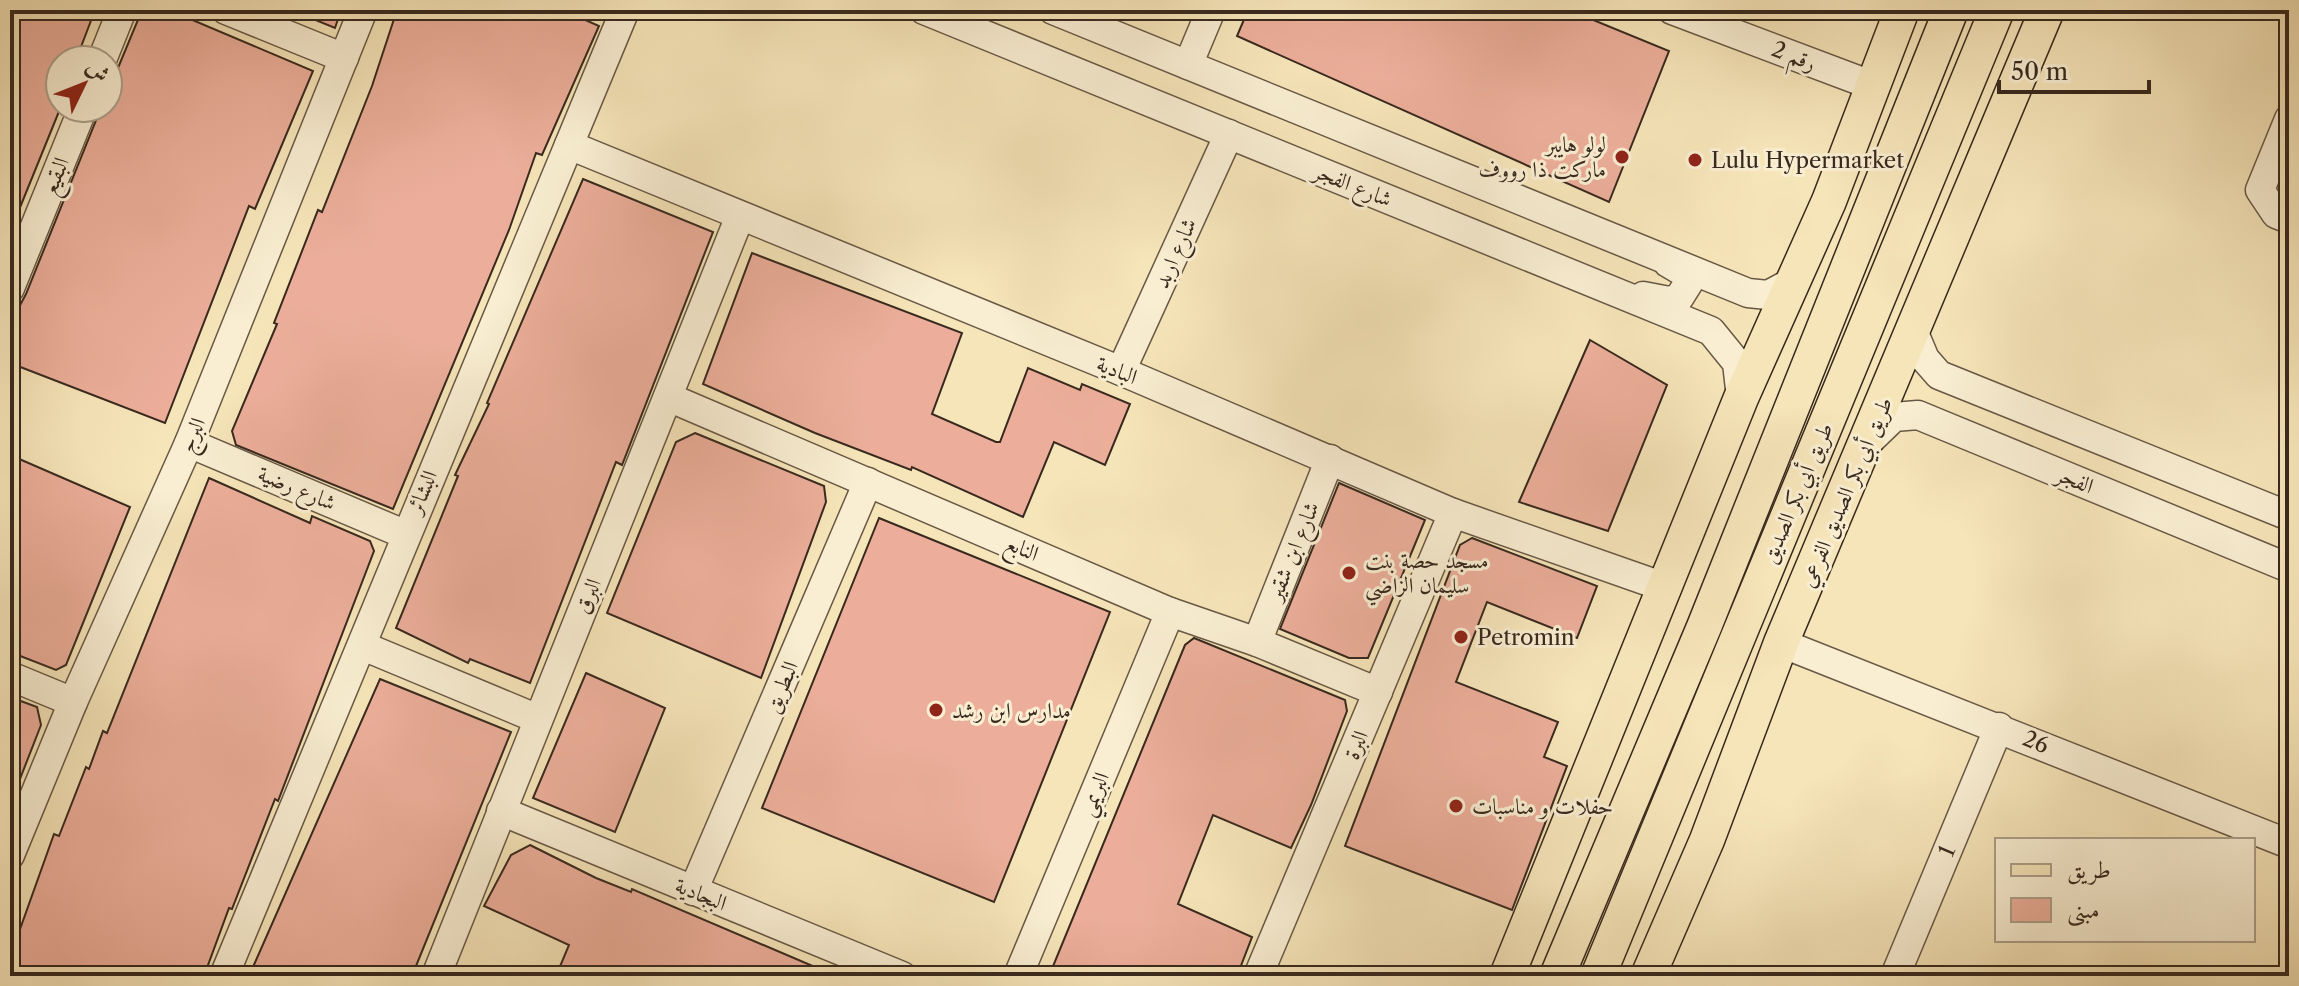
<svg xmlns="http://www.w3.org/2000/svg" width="2299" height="986" font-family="'Libre Caslon Text',Amiri,serif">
  <rect width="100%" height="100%" fill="#f6e5b9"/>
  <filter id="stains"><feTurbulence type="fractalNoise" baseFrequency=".0025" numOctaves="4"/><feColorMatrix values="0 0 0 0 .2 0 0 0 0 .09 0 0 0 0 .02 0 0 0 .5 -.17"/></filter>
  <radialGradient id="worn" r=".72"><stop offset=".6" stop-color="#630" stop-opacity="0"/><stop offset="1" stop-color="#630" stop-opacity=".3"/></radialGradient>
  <g fill="#ecae9a" stroke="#38291e" stroke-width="2">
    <polygon points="10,10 95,10 76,60 60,60 60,109 10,232"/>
    <polygon points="142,10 169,10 313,71 255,209 249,206 165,423 10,363 10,324 26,294 101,108 108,108 108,92"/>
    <polygon points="291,10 341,10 335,28"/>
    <polygon points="397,10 563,10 599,26 542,155 536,153 509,230 393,509 236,445 232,431 277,324 274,323 318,210 322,212 372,86"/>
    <polygon points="1248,10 1569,10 1669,51 1609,202 1237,36"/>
    <polygon points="583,179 713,232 622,465 616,462 530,683 470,659 468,663 396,628 458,476 455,475 489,404 487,403"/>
    <polygon points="752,253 962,333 932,414 996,442 1000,442 1028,368 1080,390 1082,384 1130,404 1105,465 1054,442 1023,517 912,467 911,470 815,433 703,384"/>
    <polygon points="1590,340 1667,385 1608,531 1519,502"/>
    <polygon points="695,433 824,486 826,502 761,678 607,613 676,442"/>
    <polygon points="10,455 130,507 66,665 56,670 10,652"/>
    <polygon points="209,478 310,523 312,516 370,541 374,551 278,801 275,799 232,909 229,908 204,976 10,976 14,946 54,834 59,836 86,767 89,769 103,731 107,733"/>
    <polygon points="1339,483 1425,520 1368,658 1349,658 1280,629"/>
    <polygon points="879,518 1110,612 994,902 762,808"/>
    <polygon points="1472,538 1597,586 1577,638 1487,602 1456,682 1558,722 1544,757 1567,766 1512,910 1345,846 1460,545"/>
    <polygon points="1194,638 1345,700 1347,711 1311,805 1291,848 1213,815 1178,904 1252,937 1237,976 1049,976 1185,645"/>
    <polygon points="586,673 665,708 615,832 533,798"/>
    <polygon points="380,679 511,732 412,976 249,976"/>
    <polygon points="10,697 37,707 41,725 11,802"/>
    <polygon points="530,845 596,878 631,892 632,889 836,976 556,976 569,945 484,906 511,855"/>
  </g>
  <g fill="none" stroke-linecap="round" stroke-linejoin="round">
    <defs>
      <g id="minor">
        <polyline points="226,10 344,58"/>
        <polyline points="924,10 1711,331 1737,363 1741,398"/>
        <polyline points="1053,10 1748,293 1768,295 1794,281"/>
        <polyline points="1672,10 1871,85"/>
        <polyline points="102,60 122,10"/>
        <polyline points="1188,65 1211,10"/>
        <polyline points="2289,119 2260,190 2276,214 2289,219"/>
        <polyline points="569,145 1121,371 1453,513 1667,588"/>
        <polyline points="10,288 83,108"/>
        <polyline points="1643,296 1669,301 1679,298 1689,282 1685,273 1668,263"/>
        <polyline points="1914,333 1925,359 1939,375 2289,516"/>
        <polyline points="1121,371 1229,134"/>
        <polyline points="668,397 1170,612 1257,642 1378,692"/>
        <polyline points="1868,442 1894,417 1918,415 2289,568"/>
        <polyline points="189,443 404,534"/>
        <polyline points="1257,642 1330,459"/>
        <polyline points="1781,643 2289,844"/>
        <polyline points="363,646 538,719"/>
        <polyline points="10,676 73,702"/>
        <polyline points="501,811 902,976"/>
        <polyline points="10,855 73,702 189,443 363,10"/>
        <polyline points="693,891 868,482"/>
        <polyline points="224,976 625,10"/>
        <polyline points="436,976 740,216"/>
        <polyline points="1018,976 1170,612"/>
        <polyline points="1258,976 1453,513"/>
        <polyline points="1895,976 1999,727"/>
      </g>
      <g id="major">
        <polyline points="1507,976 1741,398 1829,201 1902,10"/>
        <polyline points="1557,976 1704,627 1951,10"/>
        <polyline points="1598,976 1997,10"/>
        <polyline points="1648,976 1707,840 1781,643 2047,10"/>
      </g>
    </defs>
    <use href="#minor" stroke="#685845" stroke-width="31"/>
    <use href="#major" stroke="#38291e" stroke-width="37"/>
    <use href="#minor" stroke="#f9eed2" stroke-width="28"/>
    <use href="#major" stroke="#f6e5b9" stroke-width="34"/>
  </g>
  <g fill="#8f2418" stroke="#f9eed2" stroke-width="3">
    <circle cx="1622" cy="157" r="8"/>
    <circle cx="1695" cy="160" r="8"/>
    <circle cx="1349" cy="573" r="8"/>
    <circle cx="1461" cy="637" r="8"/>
    <circle cx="936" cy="710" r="8"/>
    <circle cx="1456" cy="806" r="8"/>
  </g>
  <g text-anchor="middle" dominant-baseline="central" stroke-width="6" stroke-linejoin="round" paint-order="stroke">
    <g font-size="22" fill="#38291e" stroke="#f9eed2">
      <text transform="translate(1794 56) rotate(21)">رقم 2</text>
      <text transform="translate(55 176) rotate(-68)">البقيع</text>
      <text transform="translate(1353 185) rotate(22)">شارع الفجر</text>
      <text transform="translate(1175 253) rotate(-66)">شارع اربد</text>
      <text transform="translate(1117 370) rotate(22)">البادية</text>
      <text transform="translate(192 435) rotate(-67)">البرج</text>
      <text transform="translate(2075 480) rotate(22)">الفجر</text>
      <text transform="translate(297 488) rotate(23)">شارع رضية</text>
      <text transform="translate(422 492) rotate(-67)">البشائر</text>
      <text transform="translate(1846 492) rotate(-67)">طريق أبي بكر الصديق الفرعي</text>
      <text transform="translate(1797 493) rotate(-67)">طريق أبي بكر الصديق</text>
      <text transform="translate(1022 548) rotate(23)">النابع</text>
      <text transform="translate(1293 551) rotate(-68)">شارع ابن شقير</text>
      <text transform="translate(588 596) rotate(-68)">البرق</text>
      <text transform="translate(781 687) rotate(-67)">البطريق</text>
      <text transform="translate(2036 742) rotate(22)">26</text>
      <text transform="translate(1356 745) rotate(-67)">البرة</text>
      <text transform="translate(1094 794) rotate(-67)">البريمي</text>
      <text transform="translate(1947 851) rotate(-67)">1</text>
      <text transform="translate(701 894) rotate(22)">البجادية</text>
    </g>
    <g font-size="22" fill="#38291e" stroke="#f9eed2" text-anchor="start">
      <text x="1606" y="144" text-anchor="end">لولو هايبر<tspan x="1606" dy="25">ماركت ذا رووف</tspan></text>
      <text x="1711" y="160">Lulu Hypermarket</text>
      <text x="1365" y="560">مسجد حصة بنت<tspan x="1365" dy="25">سليمان الزاضي</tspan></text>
      <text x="1477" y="637">Petromin</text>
      <text x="952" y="710">مدارس ابن رشد</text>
      <text x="1472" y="806">حفلات و مناسبات</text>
    </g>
  </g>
  <rect width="2299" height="986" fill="none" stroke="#f6e5b9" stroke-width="40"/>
  <rect x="12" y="12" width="2275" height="962" fill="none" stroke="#38291e" stroke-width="4"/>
  <rect x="20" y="20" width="2259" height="946" fill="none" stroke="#38291e" stroke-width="2"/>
  <rect x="1995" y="838" width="260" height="104" fill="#f9eed2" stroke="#ac9f8a" stroke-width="2"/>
  <rect x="2011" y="864" width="40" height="12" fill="#f6e5b9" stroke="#ac9f8a" stroke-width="2"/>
  <text x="2067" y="878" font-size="24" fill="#38291e">طريق</text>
  <rect x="2011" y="898" width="40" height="24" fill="#ecae9a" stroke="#ac9f8a" stroke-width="2"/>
  <text x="2067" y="918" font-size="24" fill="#38291e">مبنى</text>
  <g transform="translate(84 84) rotate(47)"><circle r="38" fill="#f9eed2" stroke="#ac9f8a" stroke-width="2"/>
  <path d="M0-6L14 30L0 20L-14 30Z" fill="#8f2418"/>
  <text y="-12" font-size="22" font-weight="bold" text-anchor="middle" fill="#38291e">ش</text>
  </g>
  <path d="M1999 80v12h150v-12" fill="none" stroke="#38291e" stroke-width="4"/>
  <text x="2011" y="80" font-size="24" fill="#38291e" stroke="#f9eed2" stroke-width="6" paint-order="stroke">50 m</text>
  <rect width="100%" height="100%" filter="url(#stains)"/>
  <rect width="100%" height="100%" fill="url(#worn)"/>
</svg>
